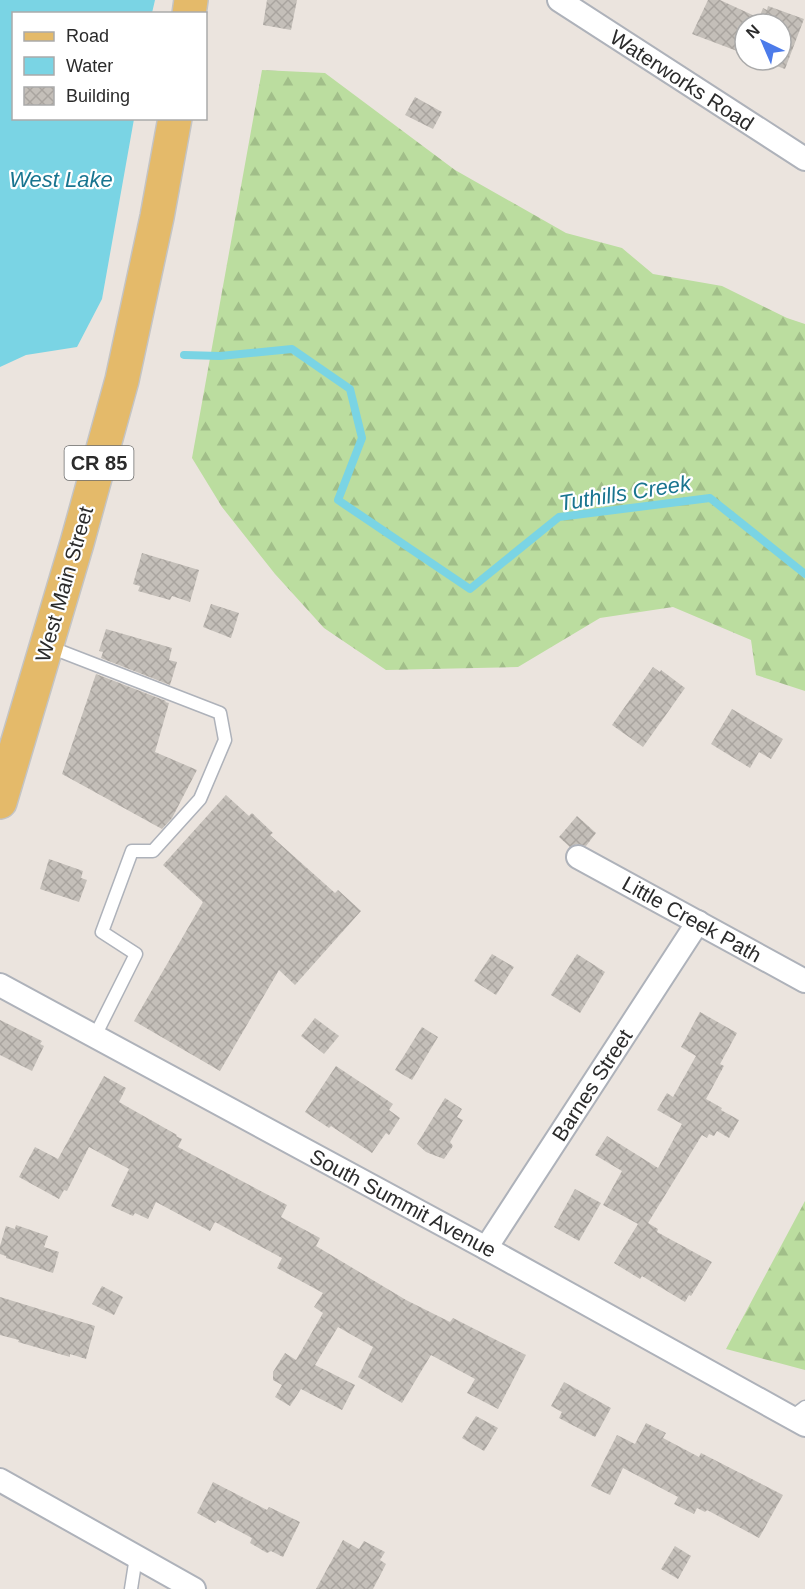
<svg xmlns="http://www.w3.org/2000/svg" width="805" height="1589" font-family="Helvetica,sans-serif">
  <defs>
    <pattern id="forest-firs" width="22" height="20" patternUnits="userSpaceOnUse" patternTransform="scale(1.5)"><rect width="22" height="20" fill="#bbdd9f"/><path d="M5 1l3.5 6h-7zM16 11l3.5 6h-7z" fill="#a1be89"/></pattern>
    <pattern id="building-cross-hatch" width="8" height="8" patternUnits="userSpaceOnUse" patternTransform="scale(1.5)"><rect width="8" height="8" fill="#c4bfb9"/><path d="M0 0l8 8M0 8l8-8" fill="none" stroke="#a9a49f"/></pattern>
  </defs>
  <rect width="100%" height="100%" fill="#ebe4de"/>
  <g fill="url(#forest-firs)">
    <polygon points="262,70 325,73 455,170 566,233 622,248 653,274 722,286 787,318 805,324 805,691 756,675 751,640 673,607 600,618 518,667 386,670 324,628 275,574 222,507 192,458"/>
    <polygon points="805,1201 805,1370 726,1349"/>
  </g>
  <polygon fill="#7ad4e4" points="0,0 155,0 152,13 14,14 14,118 134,119 102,299 77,347 26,355 0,367"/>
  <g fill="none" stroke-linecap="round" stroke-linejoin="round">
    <polyline stroke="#7ad4e4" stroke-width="8" points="184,355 220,356 292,349 350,389 362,438 338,500 470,589 559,517 710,498 805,574"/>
  </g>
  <g fill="url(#building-cross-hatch)">
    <polygon points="267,0 297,0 291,30 263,25"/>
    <polygon points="708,0 720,0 759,18 763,8 767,10 768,6 804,19 785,69 760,60 781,60 781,24 745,24 745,54 692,34"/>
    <polygon points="415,97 442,112 433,129 405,115"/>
    <polygon points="142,553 199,570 190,602 172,596 170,600 138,591 140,586 133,584"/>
    <polygon points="211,604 239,613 231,638 203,627"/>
    <polygon points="106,629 172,648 169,660 177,662 170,685 101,658 103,652 99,651"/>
    <polygon points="653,667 660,672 661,670 685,688 643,747 612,725"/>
    <polygon points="96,674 166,701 165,702 169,703 155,752 197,770 172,818 162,829 62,774"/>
    <polygon points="732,709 783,739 771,759 759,752 750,768 711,744"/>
    <polygon points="226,795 249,816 252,813 273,833 270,835 335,893 338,890 361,911 295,985 279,970 220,1071 134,1021 203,902 163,865"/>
    <polygon points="577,816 596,833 586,846 577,844 570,847 559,837"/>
    <polygon points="49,859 83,871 81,878 87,880 79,902 40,889"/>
    <polygon points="492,954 514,967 496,995 474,981"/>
    <polygon points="577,954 605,972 580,1013 551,995"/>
    <polygon points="700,1012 737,1033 720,1064 724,1066 706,1099 722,1108 721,1110 739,1120 729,1138 717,1131 714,1136 709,1134 707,1138 702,1135 648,1223 658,1229 657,1232 712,1262 691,1296 689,1295 685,1302 642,1276 640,1279 614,1263 638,1224 603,1205 622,1171 595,1155 607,1136 658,1168 682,1124 657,1110 667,1093 673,1097 696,1056 681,1047"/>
    <polygon points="315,1018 339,1036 324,1054 301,1036"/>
    <polygon points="0,1020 42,1041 40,1044 44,1046 32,1071 0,1055"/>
    <polygon points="422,1027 438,1037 412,1080 395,1070"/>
    <polygon points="336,1066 393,1104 389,1110 400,1118 389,1135 386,1133 372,1153 331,1126 329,1128 305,1112"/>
    <polygon points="104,1076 126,1088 119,1102 177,1135 176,1136 182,1139 178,1147 287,1205 281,1217 320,1238 316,1246 406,1300 450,1322 453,1318 526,1355 498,1409 467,1393 475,1379 431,1355 402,1403 358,1377 373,1347 338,1327 315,1365 355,1385 342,1410 301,1389 290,1406 275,1397 282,1385 273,1380 273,1372 285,1353 296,1360 323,1313 314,1307 323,1293 277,1268 282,1258 215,1222 210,1231 156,1202 148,1219 135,1213 133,1216 111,1206 129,1169 89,1147 67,1191 64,1190 59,1199 19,1177 35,1147 58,1159"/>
    <polygon points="445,1098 462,1109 457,1117 463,1120 450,1142 453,1146 444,1159 426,1152 417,1144"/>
    <polygon points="575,1189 601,1203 579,1241 554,1227"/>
    <polygon points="16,1225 48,1236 44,1247 59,1252 53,1273 6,1258 6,1256 0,1254 0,1246 6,1226 15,1229"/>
    <polygon points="102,1286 123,1297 114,1315 92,1304"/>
    <polygon points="0,1297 95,1326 86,1359 70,1354 70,1357 18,1342 19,1340 0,1335"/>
    <polygon points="564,1382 611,1408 595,1437 559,1418 562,1412 551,1406"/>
    <polygon points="476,1416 498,1428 484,1451 462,1438"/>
    <polygon points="646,1423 666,1433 663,1438 699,1457 701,1453 783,1495 759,1538 707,1510 705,1512 697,1508 694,1514 674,1504 678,1497 623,1468 610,1495 591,1486 617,1435 635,1444"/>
    <polygon points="213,1482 267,1510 269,1507 300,1522 283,1557 271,1551 267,1553 250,1543 252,1538 218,1520 215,1523 197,1513"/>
    <polygon points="343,1540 359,1549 364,1541 385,1552 380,1560 386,1564 373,1589 316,1589"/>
    <polygon points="675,1546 691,1556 678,1579 661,1569"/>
  </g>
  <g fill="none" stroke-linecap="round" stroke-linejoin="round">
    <defs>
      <g id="lane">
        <polyline points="47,646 220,713 225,740 200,799 153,851 132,851 102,932 136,954 95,1036"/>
        <polyline points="792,1417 805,1407"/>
        <polyline points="131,1589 136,1557"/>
      </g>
      <g id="street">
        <polyline points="559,0 805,159"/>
        <polyline points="578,857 805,981"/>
        <polyline points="0,985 486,1248 805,1425"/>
        <polyline points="486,1248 698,922"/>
        <polyline points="0,1480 194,1589"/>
      </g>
      <g id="primary">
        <polyline points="189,14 191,0"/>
        <polyline points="0,802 77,543 122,380 157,217 175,118"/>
      </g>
    </defs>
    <use href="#lane" stroke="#aeb2ba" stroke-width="15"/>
    <use href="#street" stroke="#aeb2ba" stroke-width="26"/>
    <use href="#primary" stroke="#c4c4c4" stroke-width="36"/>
    <use href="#lane" stroke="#fff" stroke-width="12"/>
    <use href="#street" stroke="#fff" stroke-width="22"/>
    <use href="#primary" stroke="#e4ba6a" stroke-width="33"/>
  </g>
  <g text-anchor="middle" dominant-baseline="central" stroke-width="4.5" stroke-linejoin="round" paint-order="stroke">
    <rect fill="#fff" stroke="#6b6b6b" stroke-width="1.5" x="64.5" y="446" width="69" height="34" rx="4.5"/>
    <g font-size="20" font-weight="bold" fill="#2b2b2b">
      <text x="99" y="463">CR 85</text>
    </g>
    <g font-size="21" fill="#2b2b2b" stroke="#fff">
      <text transform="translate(682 80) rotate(33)">Waterworks Road</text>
      <text transform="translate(64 584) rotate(-74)">West Main Street</text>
      <text transform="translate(692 919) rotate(29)">Little Creek Path</text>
      <text transform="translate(592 1085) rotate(-57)">Barnes Street</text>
      <text transform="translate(403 1203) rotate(28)">South Summit Avenue</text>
    </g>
    <g font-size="22" font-style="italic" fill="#197590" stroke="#fff">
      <text x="61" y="179">West Lake</text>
      <text transform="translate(625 493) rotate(-9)">Tuthills Creek</text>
    </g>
  </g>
  <rect x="12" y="12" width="195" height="108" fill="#ffffff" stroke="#aaaaaa" stroke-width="1.5"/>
  <rect x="24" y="32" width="30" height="9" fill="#e4ba6a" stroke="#aaaaaa" stroke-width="1.5"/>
  <text x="66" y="42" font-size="18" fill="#2b2b2b">Road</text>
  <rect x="24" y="57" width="30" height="18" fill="#7ad4e4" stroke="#aaaaaa" stroke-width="1.5"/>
  <text x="66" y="72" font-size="18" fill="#2b2b2b">Water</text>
  <rect x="24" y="87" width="30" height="18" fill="url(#building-cross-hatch)" stroke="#aaaaaa" stroke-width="1.5"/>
  <text x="66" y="102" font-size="18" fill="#2b2b2b">Building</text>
  <g transform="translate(763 42) rotate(316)"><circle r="28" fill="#ffffff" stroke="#aaaaaa" stroke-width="1.5"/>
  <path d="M0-4.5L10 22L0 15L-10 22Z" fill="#4c7bea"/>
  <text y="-9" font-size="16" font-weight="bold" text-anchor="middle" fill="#2b2b2b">N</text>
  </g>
</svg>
